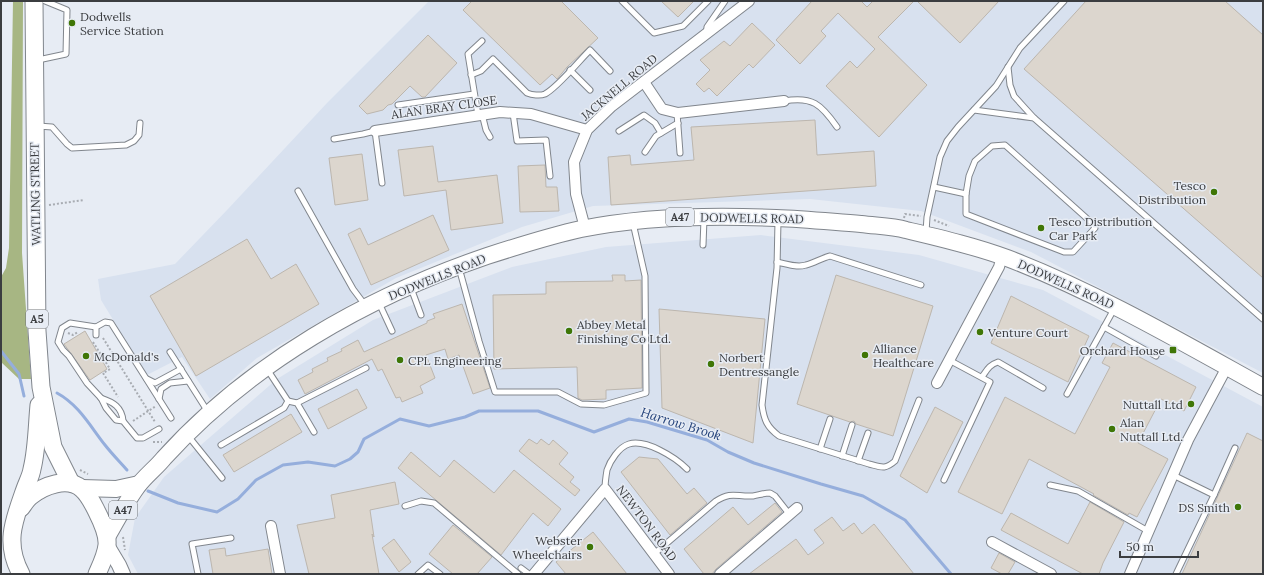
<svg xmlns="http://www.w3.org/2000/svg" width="1264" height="575" font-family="Lora,serif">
  <rect width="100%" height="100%" fill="#e7ecf4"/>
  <g fill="#d8e1ef">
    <polygon points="429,1 1263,1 1263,373 1031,252 921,211 810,199 593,206 522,227 396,278 257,358 210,399 182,357 147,375 101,300 98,279 175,264 228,209 327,103"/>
    <polygon points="761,235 919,255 1043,290 1263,407 1263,574 138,574 128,555 135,518 164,477 277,379 373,320 512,267 606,247"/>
  </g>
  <polygon fill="#a7b683" points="13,1 23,1 22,253 31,379 19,379 1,362 1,277 6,268 9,248"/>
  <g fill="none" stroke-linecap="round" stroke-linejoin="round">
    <g stroke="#95aedc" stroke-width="3">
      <polyline points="1,351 19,374 24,396"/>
      <path d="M57,393C79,405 90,426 105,445C112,454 120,462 127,470"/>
      <polyline points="148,491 178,503 217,512 238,499 256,480 283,465 308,462 335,466 350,459 358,452 364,439 400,419 429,426 465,417 479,411 538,411 594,432 629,419 647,422 707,440 728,452 754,463 821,484 863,496 905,520 951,574"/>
    </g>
  </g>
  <g fill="#dcd6ce" stroke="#bcb6ae">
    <polygon points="472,1 561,1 598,38 567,67 557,79 552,74 540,85 463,10"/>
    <polygon points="661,1 694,1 678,17"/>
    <polygon points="812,1 861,1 867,7 873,1 914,1 878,37 927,85 879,137 826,86 850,61 857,68 875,49 838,13 821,31 826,36 800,64 776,40"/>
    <polygon points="917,1 999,1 960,43"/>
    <polygon points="1086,1 1225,1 1263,35 1263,278 1024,69"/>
    <polygon points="752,23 775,45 753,68 749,64 717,96 709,88 704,92 696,84 710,70 700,60 724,41 730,46"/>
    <polygon points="428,35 457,63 425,97 422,97 410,86 392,104 388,105 383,110 367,114 359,106"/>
    <polygon points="815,120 817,155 874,151 876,186 611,205 608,157 630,155 631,165 694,160 691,127"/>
    <polygon points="433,146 438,182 497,175 503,223 451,230 446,190 404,196 398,150"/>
    <polygon points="362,154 368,200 335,205 329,158"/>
    <polygon points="545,165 546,187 557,187 559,211 520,212 518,166"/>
    <polygon points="433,215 449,250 371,285 348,234 360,228 368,245"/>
    <polygon points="247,239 271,279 296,264 319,304 196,376 150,296"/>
    <polygon points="612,275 625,275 625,281 641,280 642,388 606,390 606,399 582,400 578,398 577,367 494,369 493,295 546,294 546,282 613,281"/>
    <polygon points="836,275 933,306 893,436 856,424 854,421 850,422 797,404"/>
    <polygon points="1011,296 1089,336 1068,382 991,343"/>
    <polygon points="462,304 490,388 473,394 459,355 448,359 445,349 426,355 435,378 420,386 423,393 402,402 400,397 396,398 382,369 378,371 372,359 305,394 298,380 313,372 312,369 328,361 327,358 342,351 341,349 358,340 364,352 427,323 427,321 435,318 433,314"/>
    <polygon points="659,309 765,319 753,443 662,408"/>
    <polygon points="85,331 107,369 90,380 64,344"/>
    <polygon points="1113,343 1196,387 1184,411 1161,399 1138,443 1168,459 1137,517 1129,513 1128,515 1093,495 1094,494 1029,459 1002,514 958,492 1005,397 1075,434 1110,367 1102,363"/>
    <polygon points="357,389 367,408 328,429 318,409"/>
    <polygon points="935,407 963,422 927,493 900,476"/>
    <polygon points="291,414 302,432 234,472 223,455"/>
    <polygon points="1247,433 1263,441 1263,574 1182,574"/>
    <polygon points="529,439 537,444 541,439 549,445 553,440 568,453 559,464 574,477 570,482 580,490 575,496 519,451"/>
    <polygon points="411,452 440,477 454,460 494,493 514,470 561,509 548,526 533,513 501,555 398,468"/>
    <polygon points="639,457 658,459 687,494 694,488 707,503 670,535 621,472"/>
    <polygon points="395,482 399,504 370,510 374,537 372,534 379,574 309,574 297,525 335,518 331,495"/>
    <polygon points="1090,502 1124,522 1103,563 1099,574 1083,574 1001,530 1011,513 1068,544"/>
    <polygon points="775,503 782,512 716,569 712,574 704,574 684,549 733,507 748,525"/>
    <polygon points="832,517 843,531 854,523 862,534 874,524 914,574 749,574 796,539 808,555 824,543 814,530"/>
    <polygon points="453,525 492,557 477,574 453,574 429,554"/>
    <polygon points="593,532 627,574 566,574 556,562"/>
    <polygon points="394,539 411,562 399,572 382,548"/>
    <polygon points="225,548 226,556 268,549 272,574 213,574 209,550"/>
    <polygon points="999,553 1015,562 1008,574 1002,574 991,568"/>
  </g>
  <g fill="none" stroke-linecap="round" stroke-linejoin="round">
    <defs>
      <g id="service">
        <polyline points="622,1 654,33 683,26 708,1"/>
        <polyline points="706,34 707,27 725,1"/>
        <polyline points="38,60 66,54 67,10 45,1"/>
        <polyline points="1008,67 1010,85 1014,96 1034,118"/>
        <polyline points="570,70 590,90"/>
        <path d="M471,75L481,71L493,59L527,93C532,95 540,96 545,94C557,88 579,61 590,50L610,71"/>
        <path d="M784,101C812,96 821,104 837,127"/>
        <polyline points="398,105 474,94"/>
        <polyline points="974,110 1034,118 1263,319"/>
        <polyline points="513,113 517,141 546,140 550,176"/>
        <polyline points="677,113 680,153"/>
        <polyline points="482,114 486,130 490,137"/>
        <polyline points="478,115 468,54 482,41"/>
        <polyline points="38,126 52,127 67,144 72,148 126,145 134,141 139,135 140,123"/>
        <polyline points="619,131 644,115 655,123 661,133"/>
        <polyline points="334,139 363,134 375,131 382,183"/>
        <polygon points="1005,145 1092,223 1095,228 1073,252 1064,252 966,214 966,194 969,176 975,161 992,146"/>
        <polyline points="645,152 656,136 678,123"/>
        <polyline points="934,187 966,194"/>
        <polyline points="298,191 353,289 365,305"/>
        <path d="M778,221L777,268L762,405C764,420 767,427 779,436L869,464C881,467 885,470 895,461L919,400"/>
        <polyline points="926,232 927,217 940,157 947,141 958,127 996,86 1020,48 1064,1"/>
        <polyline points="703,245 704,219"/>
        <path d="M777,262C787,264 796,268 806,265C814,263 822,258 830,256L921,285"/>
        <polyline points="458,269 461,275 479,341 495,392 558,392 581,404 604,405 646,393 645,276 633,223"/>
        <polyline points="411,288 421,315"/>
        <polyline points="379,303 392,331"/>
        <polyline points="96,327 70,323 62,328 58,342 63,350 69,356 87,383 101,398 106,408 116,420 123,421 137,438 143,438 159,429"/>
        <polyline points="1104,327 1156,356"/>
        <polyline points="96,335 96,327 105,322 111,323 171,418"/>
        <polyline points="170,352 208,412"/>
        <path d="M982,377C987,370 989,365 998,362L1043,388"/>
        <polyline points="147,379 155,383 181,369"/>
        <polyline points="1067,394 1114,309"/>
        <path d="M101,398C113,402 122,407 123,421"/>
        <polyline points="159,399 161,389 170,383 188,381"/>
        <polyline points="288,401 297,403 314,432"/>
        <polyline points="297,403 366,368"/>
        <polyline points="189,437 222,478"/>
        <polyline points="221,445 284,408 288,401 267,369"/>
        <polyline points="820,449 830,419"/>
        <polyline points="842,456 852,425"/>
        <polyline points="858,461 868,433"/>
        <polyline points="1173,475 1214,495 1176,574"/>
        <polyline points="944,480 990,382 949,360"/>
        <polyline points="1050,485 1078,491 1148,531"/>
        <path d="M605,489C605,483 606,476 607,470C610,461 619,447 629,444C646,439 675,457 687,469"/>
        <polyline points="1214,495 1235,448"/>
        <polyline points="405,506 421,501 434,503 518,574"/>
        <path d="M654,554L716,501C732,491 736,497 753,496C759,495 764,493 770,493L775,496L790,515"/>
        <polyline points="521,568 529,574"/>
        <polyline points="198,574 192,544 231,538"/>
        <polyline points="418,574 428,565 440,574"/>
      </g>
      <g id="minor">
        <polyline points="644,82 662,109 678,113 784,101"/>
        <polyline points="375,131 500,112 531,114 587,130"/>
        <polyline points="585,228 576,194 574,162 587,130 612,106 749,1"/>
        <polyline points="937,383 999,267 1002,256"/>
        <polyline points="271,526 280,574"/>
        <polyline points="992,542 1051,574"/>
        <polyline points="534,574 605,489 669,574"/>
        <polyline points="720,574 797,508"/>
        <polyline points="1130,574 1188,440 1227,367"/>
      </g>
      <polyline id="secondary" points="107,545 119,565 123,574"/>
      <g id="primary">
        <polyline points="82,488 116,489 139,484"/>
        <path d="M107,537C117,520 126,502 137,487C145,476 156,468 164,458C250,363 367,297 487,256C518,246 549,236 581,229C646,216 711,215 776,218C805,219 833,222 861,224C876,226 892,226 906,230C940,238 975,246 1007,258C1096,292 1180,341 1263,387"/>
      </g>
      <g id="trunk">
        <polyline points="34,1 37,331 41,387 53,447 71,483"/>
        <path d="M21,508C24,504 27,499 31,496C43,486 68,476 82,489C89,495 93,504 97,512C102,522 108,534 107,545C106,555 101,565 97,574"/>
        <path d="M21,574C4,543 14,520 25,489C27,483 31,476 32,469C37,449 37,426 39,405"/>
      </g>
    </defs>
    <use href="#service" stroke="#81868d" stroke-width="7"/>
    <use href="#minor" stroke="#81868d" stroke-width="12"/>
    <use href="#secondary" stroke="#81868d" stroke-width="16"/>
    <use href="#primary" stroke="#81868d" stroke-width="18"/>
    <use href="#trunk" stroke="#81868d" stroke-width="19"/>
    <g stroke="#a8acb2" stroke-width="2" stroke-dasharray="2 2" stroke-linecap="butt">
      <polyline points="49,205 84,200"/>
      <polyline points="904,218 905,214 921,216"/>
      <polyline points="934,220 949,226"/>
      <polyline points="68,333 73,335 78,332"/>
      <polyline points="103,338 155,422"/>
      <polyline points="93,342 110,369 103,373 118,397"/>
      <polyline points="133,421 156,406"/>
      <polyline points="153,442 162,442"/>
      <polyline points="80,470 88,474"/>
      <polyline points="123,537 125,550"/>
    </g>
    <use href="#service" stroke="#fff" stroke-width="5"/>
    <use href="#minor" stroke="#fff" stroke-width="10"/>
    <use href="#secondary" stroke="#fff" stroke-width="14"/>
    <use href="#primary" stroke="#fff" stroke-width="16"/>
    <use href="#trunk" stroke="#fff" stroke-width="17"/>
  </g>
  <g fill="#3f7606" stroke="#e7ecf4" stroke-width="1.5">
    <circle cx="72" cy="23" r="4"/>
    <circle cx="1214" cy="192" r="4"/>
    <circle cx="1041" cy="228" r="4"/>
    <circle cx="569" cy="331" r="4"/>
    <circle cx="980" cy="332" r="4"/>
    <rect x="1169" y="346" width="8" height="8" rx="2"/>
    <circle cx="865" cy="355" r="4"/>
    <circle cx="86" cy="356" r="4"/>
    <circle cx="400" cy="360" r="4"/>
    <circle cx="711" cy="364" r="4"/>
    <circle cx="1191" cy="404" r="4"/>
    <circle cx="1112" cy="429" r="4"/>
    <circle cx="1238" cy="507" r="4"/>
    <circle cx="590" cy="547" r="4"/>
  </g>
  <g text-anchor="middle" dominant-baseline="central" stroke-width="3" stroke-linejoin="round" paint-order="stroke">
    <g fill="#e7ecf4" stroke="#6f7276" stroke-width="1">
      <rect x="666" y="208" width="28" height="18" rx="3"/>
      <rect x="26" y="310" width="22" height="18" rx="3"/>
      <rect x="109" y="501" width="28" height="18" rx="3"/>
    </g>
    <g font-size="11" font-weight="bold" fill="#3b3d40">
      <text x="680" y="217">A47</text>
      <text x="37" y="319">A5</text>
      <text x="123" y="510">A47</text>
    </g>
    <g font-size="12" fill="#3b3d40" stroke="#e7ecf4" text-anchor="start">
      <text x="80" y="16">Dodwells<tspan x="80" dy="14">Service Station</tspan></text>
      <text x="1206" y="185" text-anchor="end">Tesco<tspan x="1206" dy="14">Distribution</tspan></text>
      <text x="1049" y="221">Tesco Distribution<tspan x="1049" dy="14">Car Park</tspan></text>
      <text x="577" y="324">Abbey Metal<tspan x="577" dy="14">Finishing Co Ltd.</tspan></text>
      <text x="988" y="332">Venture Court</text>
      <text x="873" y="348">Alliance<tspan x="873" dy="14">Healthcare</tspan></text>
      <text x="1165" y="350" text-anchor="end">Orchard House</text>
      <text x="94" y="356">McDonald's</text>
      <text x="719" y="357">Norbert<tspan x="719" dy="14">Dentressangle</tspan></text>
      <text x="408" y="360">CPL Engineering</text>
      <text x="1183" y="404" text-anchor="end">Nuttall Ltd</text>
      <text x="1120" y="422">Alan<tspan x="1120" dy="14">Nuttall Ltd.</tspan></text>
      <text x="1230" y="507" text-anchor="end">DS Smith</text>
      <text x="582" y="540" text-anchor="end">Webster<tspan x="582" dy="14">Wheelchairs</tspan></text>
    </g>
    <g font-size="12" fill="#3b3d40" stroke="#e7ecf4">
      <text transform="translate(619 87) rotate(-40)">JACKNELL ROAD</text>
      <text transform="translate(444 107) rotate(-8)">ALAN BRAY CLOSE</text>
      <text transform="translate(35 194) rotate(-91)">WATLING STREET</text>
      <text transform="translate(752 218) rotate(1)">DODWELLS ROAD</text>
      <text transform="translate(437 277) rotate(-22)">DODWELLS ROAD</text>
      <text transform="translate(1066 284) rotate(24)">DODWELLS ROAD</text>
      <text transform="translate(647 523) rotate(53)">NEWTON ROAD</text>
    </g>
    <g font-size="13" font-style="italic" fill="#26447c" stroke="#e7ecf4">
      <text transform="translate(681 424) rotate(17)">Harrow Brook</text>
    </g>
  </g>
  <rect width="1264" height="575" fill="none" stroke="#3b3d40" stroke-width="4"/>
  <path d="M1120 551v6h78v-6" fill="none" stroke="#3b3d40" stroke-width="2"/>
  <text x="1126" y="551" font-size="12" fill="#3b3d40" stroke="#e7ecf4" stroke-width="3" paint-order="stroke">50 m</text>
</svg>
